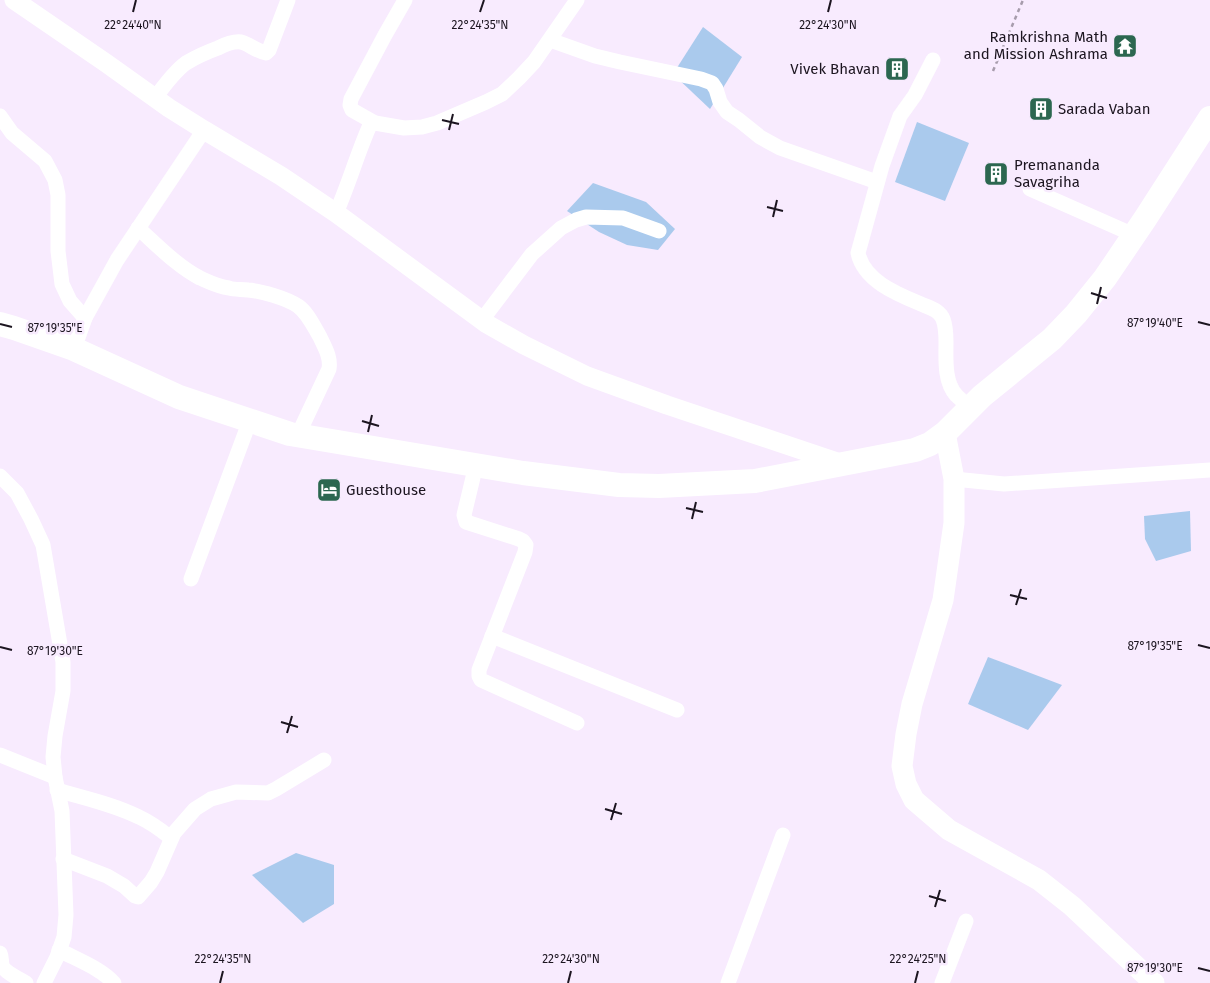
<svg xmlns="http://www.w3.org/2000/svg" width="1210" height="983" font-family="'Fira Sans',sans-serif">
  <rect width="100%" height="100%" fill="#f8ebfe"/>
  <g fill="#aacaed">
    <polygon points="703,27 742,57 710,109 673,74"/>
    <polygon points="917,122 969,143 945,201 895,182"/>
    <polygon points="593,183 646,202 675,229 658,250 627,245 599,232 567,211"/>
    <polygon points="1190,511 1191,551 1156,561 1145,539 1144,516"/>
    <polygon points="988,657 1062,685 1028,730 968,704"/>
    <polygon points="296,853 334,865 334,904 303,923 252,875"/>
  </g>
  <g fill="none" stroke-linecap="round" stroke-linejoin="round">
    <polyline stroke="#a79cac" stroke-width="2.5" stroke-dasharray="4 4" stroke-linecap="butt" points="993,71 1023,0"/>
    <g stroke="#fff" stroke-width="15">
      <polyline points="550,40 595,56 620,62 701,79 712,83 716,89 720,102 727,112 739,120 760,137 780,148 877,182"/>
      <path d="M933,60L915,95L900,116L882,166L858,253C864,281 897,294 921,304C930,308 939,310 943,319C946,327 946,334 946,342C946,359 944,381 956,395C960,399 965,403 970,408"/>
      <path d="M155,98C163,87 175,71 186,63C196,57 207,52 218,48C224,45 234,41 241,42C249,44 256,51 266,53L269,50L288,0"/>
      <polyline points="0,116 12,133 45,161 55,180 58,195 58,251 62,284 70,301 85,318"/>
      <polyline points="375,123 352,110 350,105 351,99 385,35 405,0"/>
      <polyline points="1030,189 1134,235"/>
      <path d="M336,213C349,184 357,154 370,125L375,123L404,128L422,127L437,123L486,102L502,94L519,78L534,62L577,0"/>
      <path d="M138,228C157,245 177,266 200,278C209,282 219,287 229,288C235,290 241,289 248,290C261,291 286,298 298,306C308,313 314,327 320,337C325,348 331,357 329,369L298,435"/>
      <polyline points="482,320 532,254 561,228 576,220 586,217 623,218 659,231"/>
      <polyline points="74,349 85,318 117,260 204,130"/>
      <polyline points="476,465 464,515 466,522 519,539 523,541 526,545 525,552 479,670 479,676 481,680 577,723"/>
      <polyline points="0,476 17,493 31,519 43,545 63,662 63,691 55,736 53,757 55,777 62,811 66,915 64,937 57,957 44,983"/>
      <polyline points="954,479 1004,484 1210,470"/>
      <polyline points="191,579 250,420"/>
      <polyline points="492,636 677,710"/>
      <polyline points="0,755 55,777"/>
      <path d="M57,790C84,798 113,804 139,817C150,822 161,830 171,838"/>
      <polyline points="63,859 107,876 124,886 135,896 138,897 151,882 157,872 174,833 195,809 211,799 236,792 268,793 276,789 324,760"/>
      <path d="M59,950C78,960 100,968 114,983"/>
      <path d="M0,953C2,957 1,961 2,965C4,972 20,979 26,983"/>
      <polyline points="728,983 783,835"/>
      <polyline points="942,983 966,921"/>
    </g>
    <polyline stroke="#fff" stroke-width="19" points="14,0 106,63 169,108 204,130 281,176 336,213 487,324 524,345 587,376 667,405 843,464"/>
    <polyline stroke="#fff" stroke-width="21" points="945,433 954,479 954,523 943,600 912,704 906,734 902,766 906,784 914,800 949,830 1039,880 1072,906 1154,983"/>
    <polyline stroke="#fff" stroke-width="24" points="0,324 14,328 74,349 179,397 290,434 523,473 619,485 659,486 755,481 915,450 930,444 945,433 982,396 1052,339 1076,314 1105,278 1145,219 1210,118"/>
  </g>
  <path fill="none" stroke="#1c1520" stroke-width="2" d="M133,12L136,0M480,12L484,0M828,12L831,0M442,120L459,124M449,130L453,114M767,207L783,211M773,217L777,200M1091,293L1107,298M1097,304L1101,287M1198,322L1210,325M0,324L12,327M362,421L379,426M368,432L372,415M686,508L703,512M692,519L696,502M1010,595L1027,599M1016,605L1021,589M1198,645L1210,648M0,647L12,650M281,722L298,727M287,733L292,716M605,809L622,814M611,820L616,803M929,896L946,901M935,907L940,890M1198,968L1210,971M220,983L223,971M568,983L571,971M915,983L918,971"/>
  <defs>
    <symbol id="temple-square" viewBox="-11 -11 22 22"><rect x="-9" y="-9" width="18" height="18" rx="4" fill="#2c6750" stroke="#f8ebfe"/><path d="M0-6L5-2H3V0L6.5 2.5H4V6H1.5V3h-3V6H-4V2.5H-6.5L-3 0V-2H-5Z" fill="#fff"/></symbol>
    <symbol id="building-square" viewBox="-11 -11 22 22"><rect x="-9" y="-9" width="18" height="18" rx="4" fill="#2c6750" stroke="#f8ebfe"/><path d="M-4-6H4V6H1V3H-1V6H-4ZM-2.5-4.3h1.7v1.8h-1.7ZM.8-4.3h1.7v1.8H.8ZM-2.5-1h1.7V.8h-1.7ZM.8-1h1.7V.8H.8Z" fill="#fff"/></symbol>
    <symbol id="hotel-square" viewBox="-11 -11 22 22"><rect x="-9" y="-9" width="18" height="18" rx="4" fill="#2c6750" stroke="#f8ebfe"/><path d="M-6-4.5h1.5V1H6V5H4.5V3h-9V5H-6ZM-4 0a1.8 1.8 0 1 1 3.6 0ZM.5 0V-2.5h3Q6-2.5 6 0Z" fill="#fff"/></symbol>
  </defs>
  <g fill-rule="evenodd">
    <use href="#temple-square" x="1111" y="32" width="28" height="28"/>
    <use href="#building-square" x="883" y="55" width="28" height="28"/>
    <use href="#building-square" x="1027" y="95" width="28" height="28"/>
    <use href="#building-square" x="982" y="160" width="28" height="28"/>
    <use href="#hotel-square" x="315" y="476" width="28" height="28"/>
  </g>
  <g text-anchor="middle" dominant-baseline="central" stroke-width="5" stroke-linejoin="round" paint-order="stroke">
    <g font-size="15" fill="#1c1520" stroke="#f8ebfe" text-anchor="start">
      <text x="1108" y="37" text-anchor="end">Ramkrishna Math<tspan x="1108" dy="17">and Mission Ashrama</tspan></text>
      <text x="880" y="69" text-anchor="end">Vivek Bhavan</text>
      <text x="1058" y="109">Sarada Vaban</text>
      <text x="1014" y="165">Premananda<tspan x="1014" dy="17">Savagriha</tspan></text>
      <text x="346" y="490">Guesthouse</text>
    </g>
  </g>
  <g font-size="12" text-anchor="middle" fill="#1c1520" stroke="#f8ebfe" stroke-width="5" stroke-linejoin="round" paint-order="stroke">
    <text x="133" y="29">22°24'40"N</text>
    <text x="480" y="29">22°24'35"N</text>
    <text x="828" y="29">22°24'30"N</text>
    <text x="1155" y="327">87°19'40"E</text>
    <text x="55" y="332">87°19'35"E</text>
    <text x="1155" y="650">87°19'35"E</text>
    <text x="55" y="655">87°19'30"E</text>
    <text x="223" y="963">22°24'35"N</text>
    <text x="571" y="963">22°24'30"N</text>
    <text x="918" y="963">22°24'25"N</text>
    <text x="1155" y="972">87°19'30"E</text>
  </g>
</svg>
